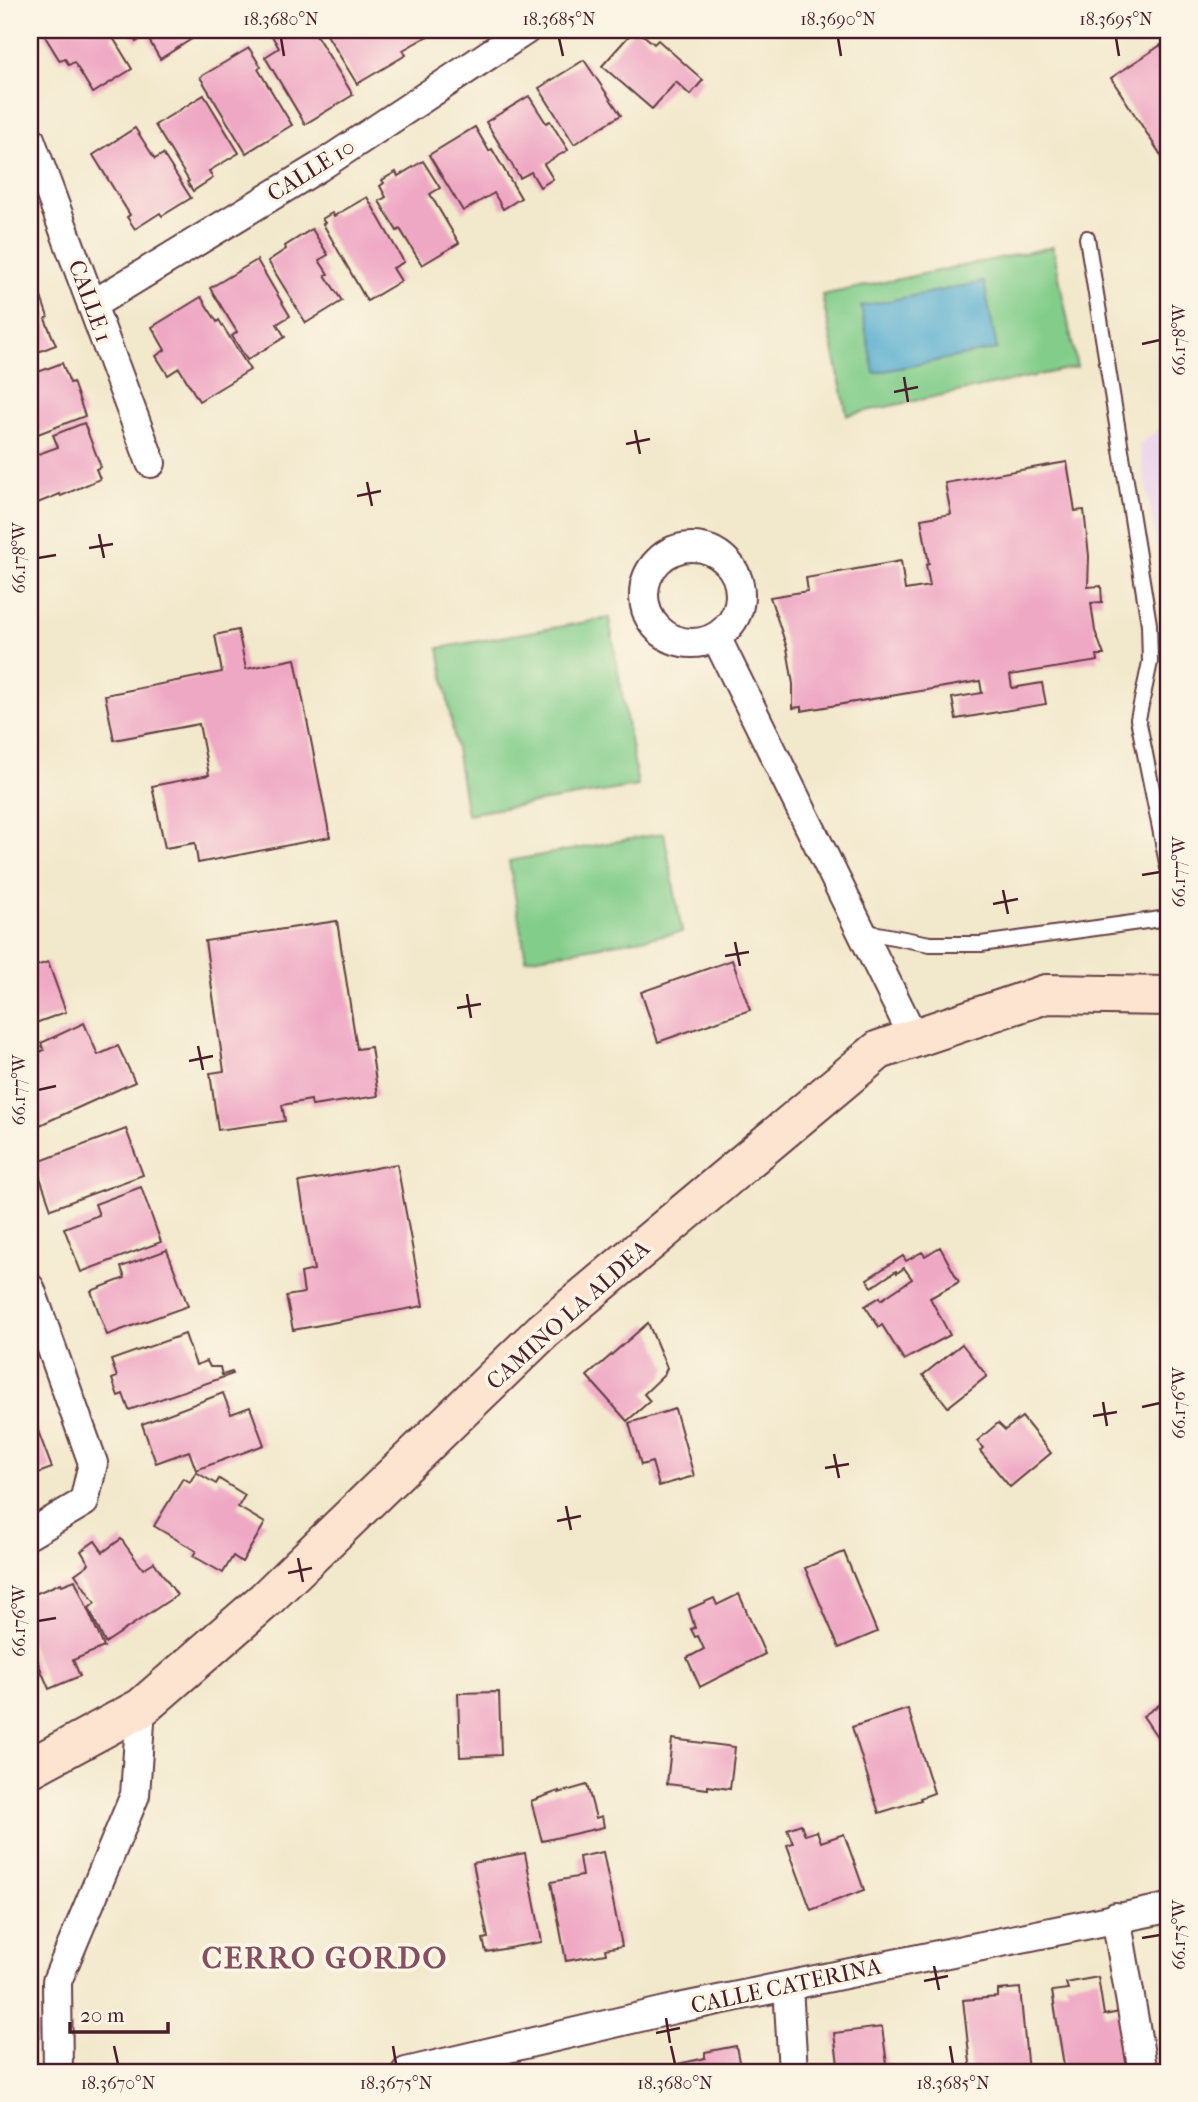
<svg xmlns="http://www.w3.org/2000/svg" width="1198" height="2102" font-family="'IM FELL French Canon',serif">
  <rect width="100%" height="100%" fill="#fcf5e5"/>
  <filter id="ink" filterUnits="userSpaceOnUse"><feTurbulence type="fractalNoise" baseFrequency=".0143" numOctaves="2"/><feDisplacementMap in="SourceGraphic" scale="14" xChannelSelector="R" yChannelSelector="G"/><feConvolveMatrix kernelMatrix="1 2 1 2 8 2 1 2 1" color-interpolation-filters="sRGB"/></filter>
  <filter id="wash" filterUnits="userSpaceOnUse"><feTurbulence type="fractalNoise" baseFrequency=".00686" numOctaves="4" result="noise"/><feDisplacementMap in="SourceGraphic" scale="28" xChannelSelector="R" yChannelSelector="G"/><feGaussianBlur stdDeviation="1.57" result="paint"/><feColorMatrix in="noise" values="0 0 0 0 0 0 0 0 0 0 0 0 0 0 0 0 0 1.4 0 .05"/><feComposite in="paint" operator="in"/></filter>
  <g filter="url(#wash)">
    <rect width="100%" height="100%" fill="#f2e8cc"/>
    <polygon fill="#e9d2ed" points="1168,423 1168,611 1139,444"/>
    <g fill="#82cd8a" stroke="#66765a" stroke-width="2">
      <polygon points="1053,247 1077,367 847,415 822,295"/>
      <polygon points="609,618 638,786 467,814 439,648"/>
      <polygon points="664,833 682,932 526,959 509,861"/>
    </g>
    <polygon fill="#51accf" stroke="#4e667d" stroke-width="2" points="984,282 997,349 874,373 861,306"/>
    <g id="blocks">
      <g fill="#efa8c4">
        <polygon points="41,30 121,30 112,36 132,69 93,93 74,62 69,65 65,59 60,61"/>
        <polygon points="128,30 195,30 198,35 160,59 146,35 136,42"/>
        <polygon points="270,30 313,30 353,95 305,124 265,57 279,48 269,31"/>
        <polygon points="324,30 446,30 436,36 435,32 403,50 406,55 357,84"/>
        <polygon points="634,30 637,30 654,44 658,40 703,80 690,95 676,82 652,109 602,66"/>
        <polygon points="1161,45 1168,57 1168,166 1111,78"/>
        <polygon points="249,48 261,67 258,69 292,125 246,153 200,77"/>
        <polygon points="584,60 621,115 574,144 539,88"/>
        <polygon points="204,95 239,153 209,171 213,178 193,191 187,182 189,181 155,125"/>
        <polygon points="529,96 546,123 550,121 568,150 544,164 553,179 540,187 531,172 520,178 486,122"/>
        <polygon points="475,127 489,151 492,149 521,198 503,209 494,193 463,211 429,155"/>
        <polygon points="135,128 155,159 163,154 191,198 162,216 160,213 135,229 127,217 130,215 93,155"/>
        <polygon points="423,161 440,188 430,194 459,243 422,265 400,229 397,231 379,201 386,197 380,186 384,183 382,180 396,172 398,176"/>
        <polygon points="367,197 404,262 393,268 401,281 367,301 323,224 325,223 322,219 332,213 334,216"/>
        <polygon points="312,229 328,255 319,260 328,274 325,275 342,301 306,323 268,261 286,249 285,246"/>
        <polygon points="257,260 290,316 277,324 285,337 247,360 232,336 237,332 210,288"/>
        <polygon points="41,297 48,317 45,319 56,345 30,355 30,301"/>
        <polygon points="201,297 217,322 219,320 250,370 199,401 179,368 168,375 156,356 165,350 152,327"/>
        <polygon points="62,363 70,383 73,382 85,416 30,437 30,375"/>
        <polygon points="84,423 101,467 96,469 100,479 61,496 60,494 30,506 30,457 58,447 53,435"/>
        <polygon points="1067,462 1075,511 1084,510 1089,556 1088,587 1101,586 1102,602 1091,603 1095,631 1104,655 1097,655 1098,661 1010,675 1012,688 1042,683 1046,704 956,719 952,698 982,693 980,681 801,711 801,707 793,708 793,684 787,648 770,597 808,591 806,578 901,561 905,590 930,586 926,565 929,564 921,519 951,514 945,483"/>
        <polygon points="238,630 246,669 295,659 330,837 198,863 195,843 165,848 152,786 209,775 199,724 114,740 105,695 222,672 215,635"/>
        <polygon points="337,921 357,1049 371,1047 378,1096 312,1106 311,1100 282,1105 285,1121 218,1130 210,1073 224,1071 205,941"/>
        <polygon points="732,960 750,1010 658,1042 641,992"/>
        <polygon points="48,962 66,1012 30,1025 30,968"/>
        <polygon points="84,1023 98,1055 118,1046 135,1082 31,1129 30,1125 30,1057 44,1050 41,1043"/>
        <polygon points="126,1129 143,1175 51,1209 35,1163"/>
        <polygon points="397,1164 423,1306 293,1330 286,1296 304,1293 301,1273 314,1270 299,1182"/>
        <polygon points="141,1187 161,1242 81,1272 64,1228 99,1215 95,1204"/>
        <polygon points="940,1247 959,1282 930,1298 950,1335 904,1360 882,1325 879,1327 865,1306 880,1297 881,1300 912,1279 904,1268 897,1273 896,1271 872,1287 867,1279 903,1256 906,1261 922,1252 925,1256"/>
        <polygon points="167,1250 188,1306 107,1335 91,1291 125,1278 121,1267"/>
        <polygon points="648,1323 667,1368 664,1375 644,1394 650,1401 627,1421 587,1376"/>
        <polygon points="185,1334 196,1365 207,1361 210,1367 220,1367 222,1375 232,1372 233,1374 129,1410 123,1394 118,1396 112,1379 117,1377 111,1360"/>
        <polygon points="962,1344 987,1376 948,1407 923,1375"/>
        <polygon points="223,1393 231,1414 250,1407 264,1445 196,1470 189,1451 156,1463 142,1424"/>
        <polygon points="675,1409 694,1476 659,1486 652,1462 641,1465 629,1423"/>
        <polygon points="32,1415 52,1468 30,1476 30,1416"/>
        <polygon points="1022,1417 1051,1453 1010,1487 980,1451 983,1448 977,1441 998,1423 1005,1430"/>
        <polygon points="196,1472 216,1484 219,1479 245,1495 238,1507 265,1523 242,1562 233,1556 223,1573 193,1556 196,1551 154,1526 183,1478 190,1482"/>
        <polygon points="121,1539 143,1569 154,1562 177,1595 105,1643 89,1608 95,1603 75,1574 89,1564 81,1551 95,1541 103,1552"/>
        <polygon points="844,1552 877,1632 839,1648 805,1568"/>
        <polygon points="75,1580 104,1647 73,1660 80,1676 49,1689 30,1644 30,1596 61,1583 62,1585"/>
        <polygon points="739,1594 765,1654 700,1687 687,1658 704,1649 698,1636 695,1637 691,1629 695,1628 689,1609 714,1598 717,1605"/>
        <polygon points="30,1650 40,1674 30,1679"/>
        <polygon points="499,1692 501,1755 460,1757 458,1693"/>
        <polygon points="1168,1699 1168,1753 1143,1716"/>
        <polygon points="908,1709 934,1793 920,1798 921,1800 879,1813 852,1727"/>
        <polygon points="672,1739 735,1747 730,1789 708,1786 708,1789 667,1784"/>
        <polygon points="587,1785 596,1818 602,1816 604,1827 542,1841 531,1801 559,1791 559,1793"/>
        <polygon points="801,1824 805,1835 817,1831 821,1842 844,1834 864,1890 811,1910 787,1845 793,1843 787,1829"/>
        <polygon points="603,1852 622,1946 605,1949 606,1954 566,1961 551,1882 582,1876 579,1857"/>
        <polygon points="525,1853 542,1942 486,1952 483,1939 488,1938 473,1863"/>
        <polygon points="31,1974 39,2038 30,2040 30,1975"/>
        <polygon points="1098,1977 1104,2015 1125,2011 1134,2072 1065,2072 1052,1991 1068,1989 1066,1983"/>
        <polygon points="1020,1988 1028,2072 971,2072 963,2000 998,1997 998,1990"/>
        <polygon points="882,2027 888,2072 839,2072 834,2033"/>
        <polygon points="736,2046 741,2072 680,2072 678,2064 705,2058 705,2052"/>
      </g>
    </g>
  </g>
  <g filter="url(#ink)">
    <use href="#blocks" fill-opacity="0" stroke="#633d43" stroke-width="2"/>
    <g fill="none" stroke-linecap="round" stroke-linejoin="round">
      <defs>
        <g id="lane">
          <polyline points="1087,238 1149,624 1150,662 1138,719 1168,868"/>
          <polyline points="862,931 930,944 981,944 1168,918"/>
        </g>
        <g id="street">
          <polyline points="30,139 151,463"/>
          <polyline points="92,305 319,167 526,30"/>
          <circle cx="692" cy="595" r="48"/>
          <polyline points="716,637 914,1038"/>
          <polyline points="30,1288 93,1463 84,1502 30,1534"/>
          <polyline points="1116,1917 1143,2072"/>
          <polyline points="788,1986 793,2072"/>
          <polyline points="58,2072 57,1981 135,1795 141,1708"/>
          <polyline points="406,2072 674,2009 1168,1908"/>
        </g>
        <polyline id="secondary" points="30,1768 141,1708 265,1600 543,1331 879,1050 1046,994 1168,996"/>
      </defs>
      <use href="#lane" stroke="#633d43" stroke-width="18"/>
      <use href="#street" stroke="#633d43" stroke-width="32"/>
      <use href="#secondary" stroke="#633d43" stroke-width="42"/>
      <use href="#lane" stroke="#fff" stroke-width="14"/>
      <use href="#street" stroke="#fff" stroke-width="28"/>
      <use href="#secondary" stroke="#fde4d1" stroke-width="38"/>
    </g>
  </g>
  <path fill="none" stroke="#4a1f2b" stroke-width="2.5" d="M281,38L284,56M559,38L563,56M838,38L841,56M1116,38L1119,56M1142,344L1160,340M904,377L908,402M894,392L918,387M635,430L640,454M626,444L650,439M367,482L372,506M357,496L381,491M99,534L104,558M89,548L113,544M38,558L56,555M1142,875L1160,872M1003,890L1008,914M993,904L1018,899M735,942L740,966M725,956L749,952M467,994L471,1018M457,1008L481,1004M198,1046L203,1070M189,1061L213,1056M38,1090L56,1086M1103,1402L1107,1426M1142,1407L1160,1403M1093,1416L1117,1412M834,1454L839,1478M825,1468L849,1464M566,1506L571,1530M557,1521L581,1516M298,1558L303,1582M288,1573L312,1568M38,1621L56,1618M1142,1938L1160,1935M934,1966L939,1990M924,1981L948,1976M666,2018L670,2043M656,2033L680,2028M114,2046L118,2064M393,2046L396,2064M671,2046L675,2064M950,2046L953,2064"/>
  <g text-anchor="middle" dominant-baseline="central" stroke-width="7" stroke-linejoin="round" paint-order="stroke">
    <g font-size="23" fill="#4a1f2b" stroke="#fcf5e5">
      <text transform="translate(311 170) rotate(-32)">CALLE 10</text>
      <text transform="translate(90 301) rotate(70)">CALLE 1</text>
      <text transform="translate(568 1315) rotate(-42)">CAMINO LA ALDEA</text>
      <text transform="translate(786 1986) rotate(-12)">CALLE CATERINA</text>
    </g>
    <g font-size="30" font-weight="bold" letter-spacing="2" fill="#844f61" stroke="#fcf5e5">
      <text x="325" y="1958">CERRO GORDO</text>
    </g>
  </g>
  <rect width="1198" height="2102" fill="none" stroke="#fcf5e5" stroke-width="77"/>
  <path d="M70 2022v10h98v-10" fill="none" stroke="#4a1f2b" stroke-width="3.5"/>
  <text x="80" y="2022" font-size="21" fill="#4a1f2b" stroke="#fcf5e5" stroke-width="5" paint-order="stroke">20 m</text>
  <rect x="38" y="38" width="1122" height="2026" fill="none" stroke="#4a1f2b" stroke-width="2.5"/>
  <g font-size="18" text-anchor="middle" fill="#4a1f2b">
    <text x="281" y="25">18.3680°N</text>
    <text x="559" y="25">18.3685°N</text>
    <text x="838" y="25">18.3690°N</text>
    <text x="1116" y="25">18.3695°N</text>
    <text transform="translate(1179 340) rotate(-90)" y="6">66.178°W</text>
    <text transform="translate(19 558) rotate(-90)" y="6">66.178°W</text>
    <text transform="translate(1179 872) rotate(-90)" y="6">66.177°W</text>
    <text transform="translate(19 1090) rotate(-90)" y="6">66.177°W</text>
    <text transform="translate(1179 1403) rotate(-90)" y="6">66.176°W</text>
    <text transform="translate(19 1621) rotate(-90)" y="6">66.176°W</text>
    <text transform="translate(1179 1935) rotate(-90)" y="6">66.175°W</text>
    <text x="118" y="2089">18.3670°N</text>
    <text x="396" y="2089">18.3675°N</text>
    <text x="675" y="2089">18.3680°N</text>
    <text x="953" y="2089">18.3685°N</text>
  </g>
</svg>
